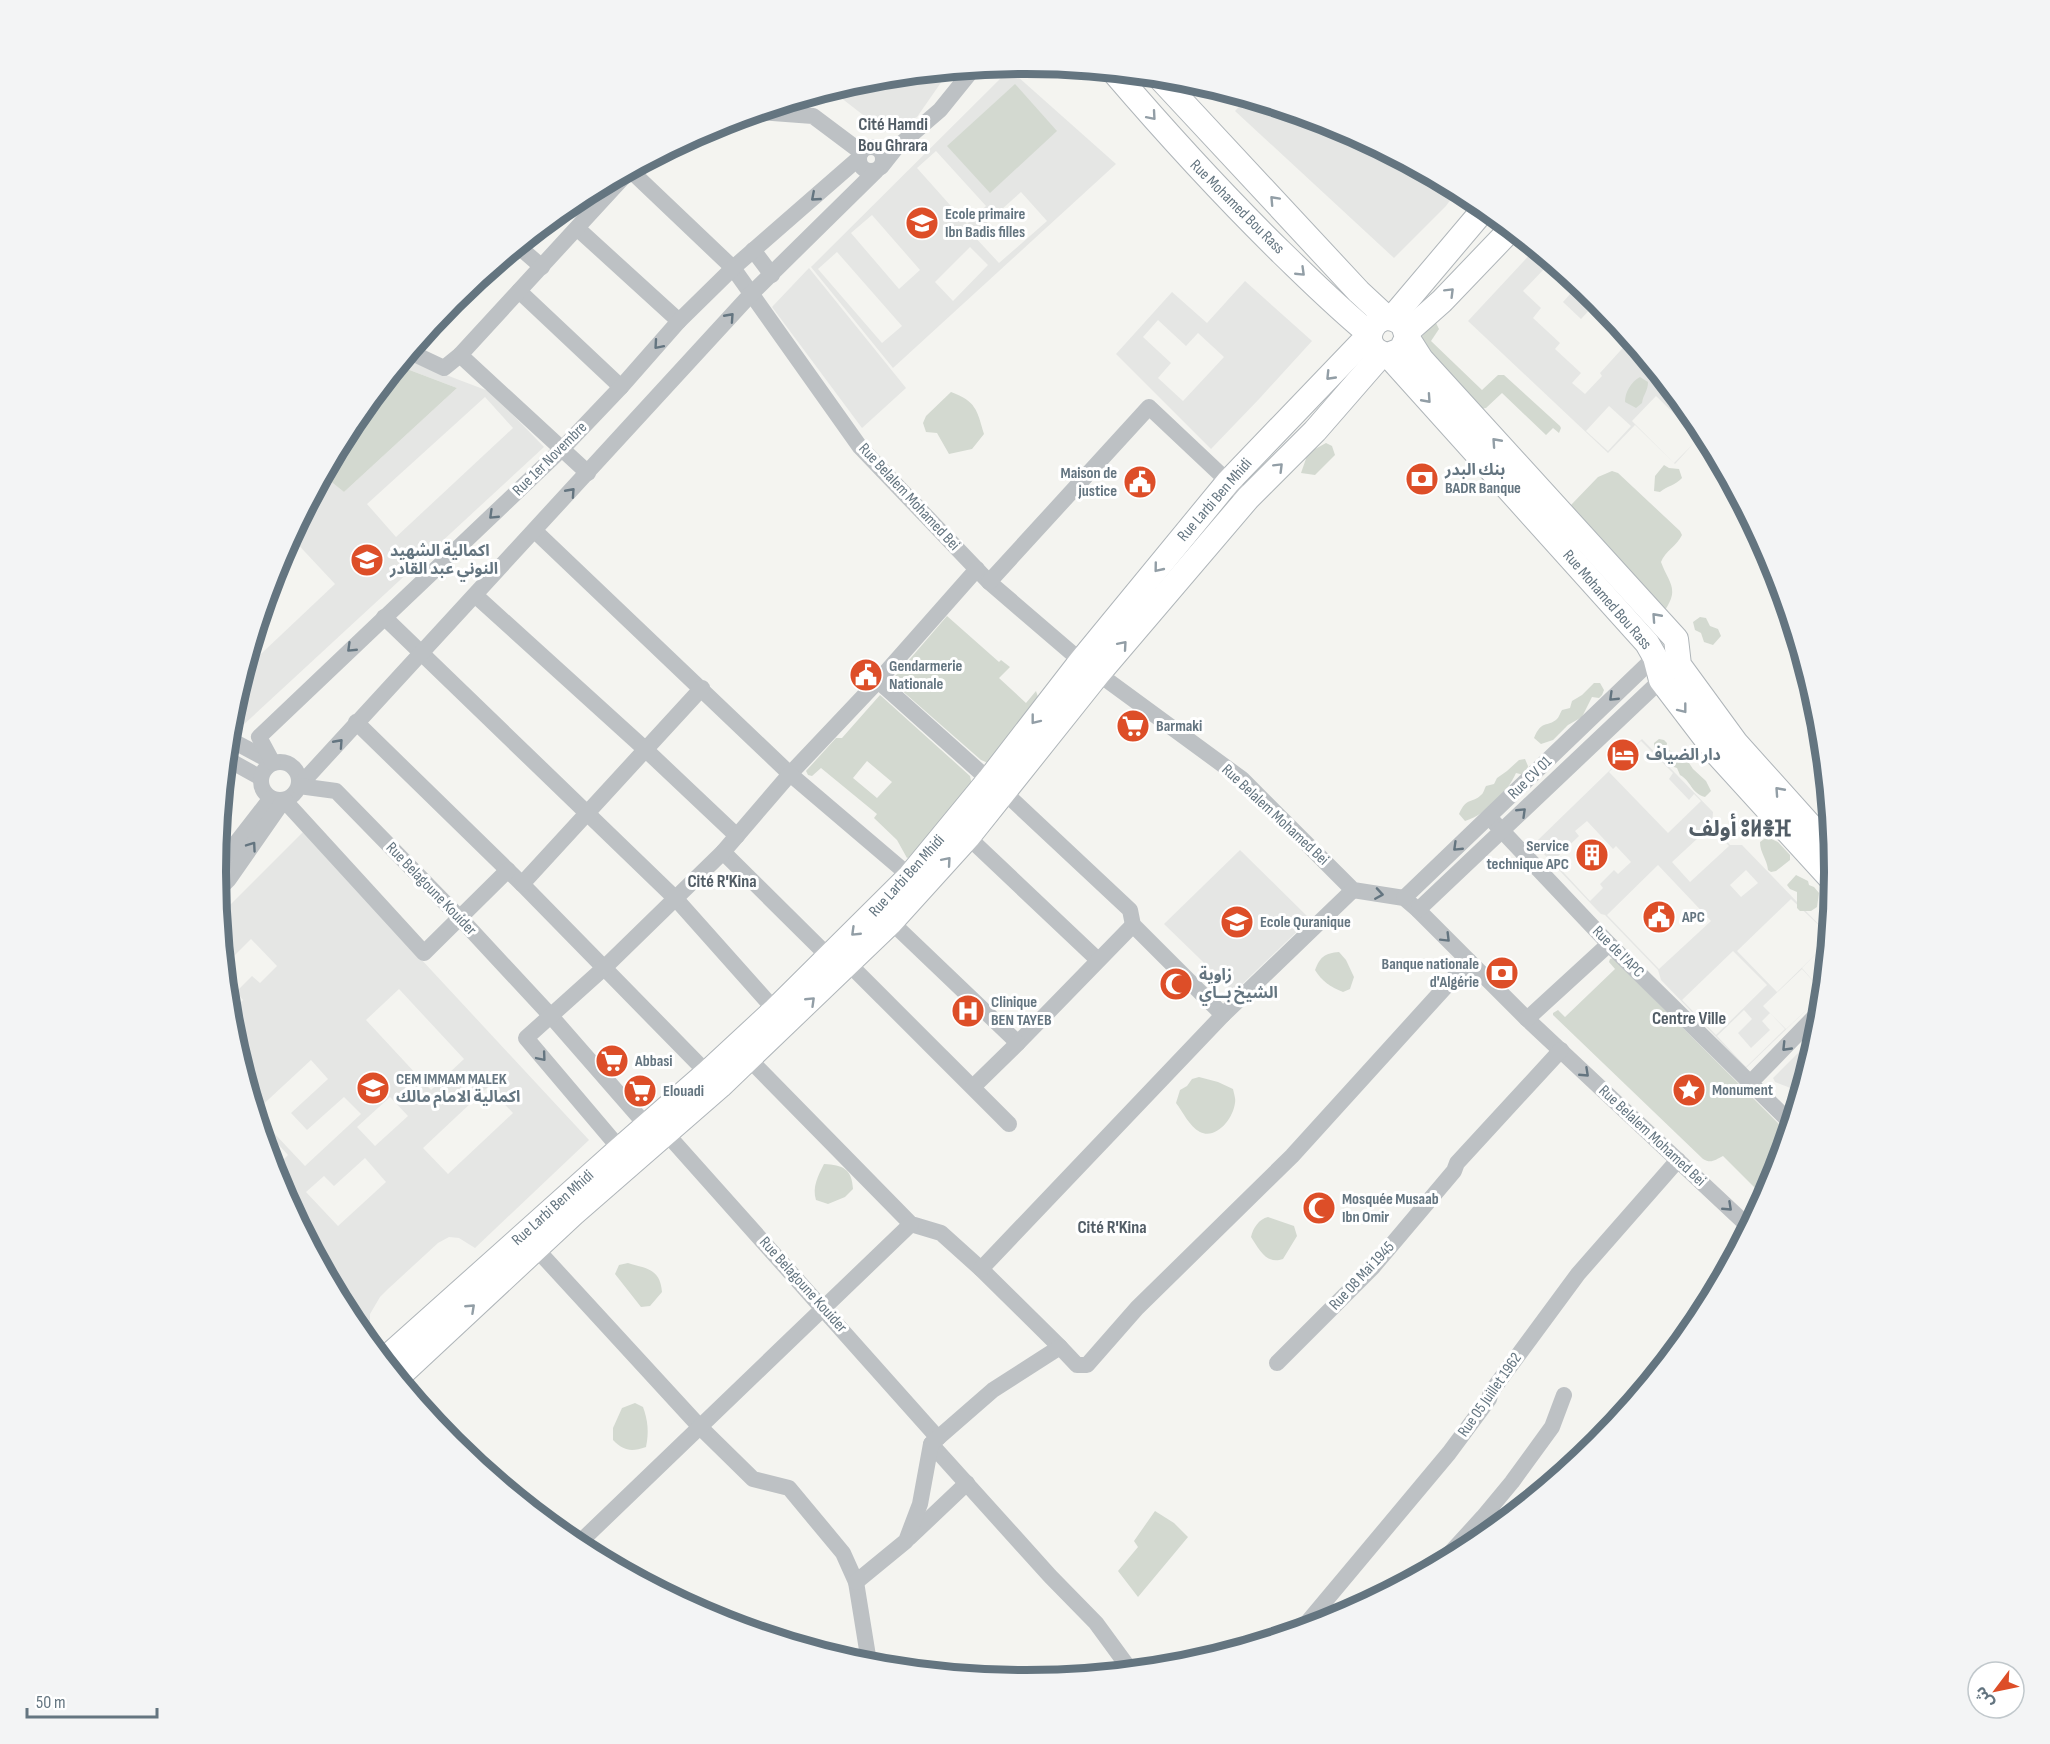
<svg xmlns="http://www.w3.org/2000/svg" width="2050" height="1744" font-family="'Sofia Sans Condensed','Noto Sans Arabic','Noto Sans Tifinagh',sans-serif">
  <rect width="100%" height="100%" fill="#f4f4f0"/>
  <g fill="#e5e6e4" fill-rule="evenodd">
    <polygon points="949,71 917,117 885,132 831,90 868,78"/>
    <path d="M1003,76H1017L1116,164L893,368L811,267ZM936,151L986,206L967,224L917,168ZM1021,192L1047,221L999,263L973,235ZM872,215L920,270L899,289L851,233ZM970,247L988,265L953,301L935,282ZM837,252L902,326L882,343L818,269Z"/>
    <polygon points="1247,98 1335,125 1451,187 1451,199 1446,206 1394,258 1235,111"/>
    <path d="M1535,249L1598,301L1581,319L1563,302L1571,293L1545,268L1523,291L1541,308L1533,318L1560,343L1555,349L1581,373L1572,383L1585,394L1602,376L1600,373L1630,340L1686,408L1682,412L1693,426L1697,422L1703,433L1675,464L1635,425L1608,453L1468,321ZM1656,396L1699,438L1674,463L1632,421ZM1609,406L1631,426L1608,451L1586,431Z"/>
    <polygon points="809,268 906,388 862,428 772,307"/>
    <path d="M1245,281L1312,341L1260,398L1211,449L1116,354L1172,292L1207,323ZM1158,320L1186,346L1198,333L1224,357L1183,401L1158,378L1171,363L1143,337Z"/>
    <path d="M404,359L491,392L544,447L240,728L231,723L232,714L246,668L335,584L291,537L324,476L344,492L457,388L399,366ZM485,397L513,428L396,537L367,504Z"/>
    <path d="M1642,739L1713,812L1712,825L1730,845H1742L1828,934L1791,899L1737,951L1777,992L1827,943L1802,968L1822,991L1802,969L1763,1006L1786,1029L1822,995L1746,1068L1661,980L1658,970L1605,915L1601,914L1596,909L1539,849L1538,840ZM1641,741L1673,773L1669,779L1689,800L1694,794L1701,801L1668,833L1609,772ZM1587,821L1613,849L1616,846L1631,862L1618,874L1614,870L1600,884L1603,888L1590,901L1553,861L1579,836L1575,831ZM1711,826L1729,846L1690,882L1672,862ZM1658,865L1711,921L1659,969L1607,915ZM1746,870L1758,883L1741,897L1730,885ZM1733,951L1767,985L1716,1035L1682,1000ZM1744,1010L1752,1019L1738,1033L1751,1048L1770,1030L1762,1021L1770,1013L1785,1029L1746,1067L1717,1036Z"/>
    <path d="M303,832L589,1140L475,1248L459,1238L449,1237L438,1243L388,1289L380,1297L370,1314V1327L376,1338L370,1343L352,1321L277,1181L270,1158L278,1165L288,1155L276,1142L268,1149L264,1138L267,1135L262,1131L257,1115L305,1166L361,1114L344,1097L307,1130L291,1113L328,1079L311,1060L256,1111L231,1030L230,1013L243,1000L236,992L252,976L260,983L277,966L251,939L233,957L224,949L220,915ZM399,989L464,1059L431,1090L366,1020ZM488,1087L513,1113L448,1174L423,1148ZM390,1097L408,1116L375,1146L357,1127ZM365,1158L386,1182L338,1226L306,1192L324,1176L334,1186Z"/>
    <polygon points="1240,850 1310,919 1234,992 1164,924"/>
    <polygon points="1817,1034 1799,1093 1788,1087 1775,1082 1773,1078"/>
  </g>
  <g fill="#d3d9d0" fill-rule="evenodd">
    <polygon points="1015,84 1057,131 990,193 947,146"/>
    <polygon points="1436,323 1439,329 1431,341 1482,390 1498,375 1504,375 1560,426 1561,428 1559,433 1553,428 1546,435 1502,393 1486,408 1481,409 1418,341 1433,324"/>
    <polygon points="399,366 457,388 344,492 324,476 353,422"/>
    <path d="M1640,377L1648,382C1648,391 1643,395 1642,403L1636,408L1625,402C1625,392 1631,382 1640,377Z"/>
    <path d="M951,392C976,401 977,410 984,434L972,449L949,454L937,433L926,432L923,423L926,416Z"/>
    <polygon points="1326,443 1332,446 1335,455 1315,475 1301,473 1308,453"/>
    <path d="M1664,465L1669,468L1679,469L1682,478C1676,485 1667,486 1660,492L1654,491L1655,476Z"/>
    <path d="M1612,471L1618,473L1680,531L1682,535C1677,546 1665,551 1661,562C1668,582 1680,588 1665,610L1571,509V505L1598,477Z"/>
    <polygon points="947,616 999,662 1001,660 1010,667 999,678 1026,703 1036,691 1039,700 988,763 981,760 891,681"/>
    <polygon points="1700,617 1706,618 1710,626 1718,629 1721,636 1713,645 1704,642 1701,633 1695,630 1693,622"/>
    <path d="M1594,683H1600L1604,690L1602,695L1599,698L1592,697L1582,717L1568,725L1553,740L1541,744L1534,738C1542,719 1547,728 1557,719C1559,717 1560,713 1562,710L1570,708L1572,701L1582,695Z"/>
    <path d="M880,695L970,776L972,785L916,854L907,858L897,840L874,818L877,814L821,768L812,776L808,775L806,771L836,738H842ZM867,761L892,782L877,798L853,778Z"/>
    <path d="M1659,739L1664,740L1667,743L1666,749L1685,757L1693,769L1706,781L1711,791L1705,797C1691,793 1692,782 1680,775L1677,768L1671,766L1665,757L1654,747V743Z"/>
    <path d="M1525,759L1528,766L1527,772L1524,775L1516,773C1507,793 1487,814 1465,821L1459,814C1467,796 1472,804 1481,795C1484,793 1484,789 1486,786L1494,784L1497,778L1507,771L1519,760Z"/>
    <path d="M1767,837L1778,842L1790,855V860L1776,871L1771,872L1768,870C1767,859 1760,853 1760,842Z"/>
    <polygon points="1796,875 1808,881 1809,885 1814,887 1819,893 1817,907 1811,911 1800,911 1797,908 1797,892 1790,889 1787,885"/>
    <path d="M1339,952L1346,960L1354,977L1350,989L1343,992C1330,987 1322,981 1315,970C1320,957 1325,953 1339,952Z"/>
    <path d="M1613,958L1787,1132L1772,1182L1764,1197L1723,1156C1715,1160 1711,1164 1703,1159L1553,1015V1013L1558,1010L1565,1017L1615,969L1609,962L1610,959Z"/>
    <path d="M1199,1077L1218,1082L1233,1089C1234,1094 1236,1099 1235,1103C1233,1119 1216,1140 1200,1132C1189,1126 1183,1112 1176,1103L1180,1090L1187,1086L1192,1079Z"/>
    <path d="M824,1164C843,1165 852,1169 853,1189L845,1197L828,1204L816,1200C812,1187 818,1176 824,1164Z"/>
    <path d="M1268,1217L1294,1226L1297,1236L1283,1259C1266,1265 1259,1249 1251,1237C1253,1228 1259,1219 1268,1217Z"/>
    <path d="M628,1263C648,1269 660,1269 662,1292L650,1306L641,1307L615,1274L619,1265Z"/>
    <path d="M635,1403L643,1407C648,1421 649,1432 646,1447C631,1452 624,1451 613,1440V1428L622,1408Z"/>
    <polygon points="1155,1511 1174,1523 1188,1537 1138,1597 1118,1571 1138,1547 1134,1541"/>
  </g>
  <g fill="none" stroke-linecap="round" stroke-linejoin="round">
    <defs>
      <g id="secondary">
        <polyline points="1158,76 1359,292 1387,318"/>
        <polyline points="1392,318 1485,208"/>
        <polyline points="1407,332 1442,301 1511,229"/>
        <path d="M1407,337L1401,350L1388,355C1352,348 1377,301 1403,325L1407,337L1421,359L1676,639L1679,665L1736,743L1832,850"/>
        <polyline points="1388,355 1647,643 1655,657 1661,680 1719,756 1833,881"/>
        <path d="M384,1360L620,1149L707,1073L775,1010L910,876L989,780L1081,661L1228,482L1370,334C1339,309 1311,281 1282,253C1223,195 1168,135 1114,72"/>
        <polyline points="398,1377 573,1214 720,1086 891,922 968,837 1098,674 1248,498 1315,431 1382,354"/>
      </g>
    </defs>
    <use href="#secondary" stroke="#afb5b9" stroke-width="26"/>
    <g stroke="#bdc1c4" stroke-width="16">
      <polyline points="758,112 813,116 861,152"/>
      <circle cx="871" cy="159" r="12"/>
      <polyline points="881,167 896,148 940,110 974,68"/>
      <polyline points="630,170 733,268 860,447 989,582 1081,661 1242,779 1353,890 1404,898 1418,910 1527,1019 1748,1226"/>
      <polyline points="578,229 679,321"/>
      <polyline points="518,246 542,267"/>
      <polyline points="753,250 772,275"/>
      <polyline points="519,291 621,387"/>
      <polyline points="410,352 444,368 460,355"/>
      <polyline points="588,473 460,355 630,170"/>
      <polyline points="535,531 790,774 878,681 977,569"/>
      <polyline points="989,582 1149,407 1236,489"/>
      <polyline points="475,595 646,750 737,836"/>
      <polyline points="384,617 676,899 782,1018"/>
      <polyline points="867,671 989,780 1004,792 1130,910 1133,925 1223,1015 1353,890"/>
      <polyline points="356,722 522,884 714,1080"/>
      <polyline points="229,739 272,762"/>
      <polyline points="227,759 261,778"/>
      <circle cx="280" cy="781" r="19"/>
      <polyline points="273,763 259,737 562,449 621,387 679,321 733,268 859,158"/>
      <polyline points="299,786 752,293 876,171"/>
      <polyline points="299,786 336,791 460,918 550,1015 653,1133"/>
      <polyline points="1489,817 1609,944 1790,1122"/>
      <polyline points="968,837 1098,960"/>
      <polyline points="723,852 829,957"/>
      <polyline points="216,869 271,798"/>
      <polyline points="522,884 702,688"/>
      <polyline points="218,890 229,879 284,800 424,953 508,870"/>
      <polyline points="1404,898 1655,657"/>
      <polyline points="1418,910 1661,680"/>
      <polyline points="884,915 1018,1043 1133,925"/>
      <polyline points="848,963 1009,1124"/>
      <polyline points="1527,1019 1609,944"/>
      <polyline points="749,1059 911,1224 941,1233 981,1269 1060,1347"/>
      <polyline points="1751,1082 1820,1011"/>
      <polyline points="973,1087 1018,1043"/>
      <polyline points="666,1133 938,1438"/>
      <polyline points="626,1156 526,1038 605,967 723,852 790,774 918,883"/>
      <polyline points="530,1242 700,1427 753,1479 789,1488 843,1553 856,1582 868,1656 866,1665"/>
      <polyline points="981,1269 1223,1015"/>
      <polyline points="1277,1363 1373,1267 1454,1171 1457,1163 1561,1050"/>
      <polyline points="931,1444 1050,1576 1096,1623 1126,1664 1128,1671"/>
      <polyline points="909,1538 967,1483"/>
      <polyline points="577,1545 911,1224"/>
      <polyline points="1442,1562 1483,1517 1512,1482 1552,1427 1564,1395"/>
      <polyline points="856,1582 906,1541 920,1504 931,1444 993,1390 1060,1347 1077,1365 1087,1365 1137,1308 1292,1156 1469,961"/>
      <polyline points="1301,1630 1449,1453 1489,1399 1491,1392 1578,1274 1678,1160"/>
    </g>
    <use href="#secondary" stroke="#fff" stroke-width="24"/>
  </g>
  <defs><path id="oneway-chevron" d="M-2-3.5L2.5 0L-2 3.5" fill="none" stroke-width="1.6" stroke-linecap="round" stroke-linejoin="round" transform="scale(1.5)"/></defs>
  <g stroke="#929ea6">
    <use href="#oneway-chevron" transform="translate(1152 116) rotate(49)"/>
    <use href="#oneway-chevron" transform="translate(1274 200) rotate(-133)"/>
    <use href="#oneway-chevron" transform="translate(1301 272) rotate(44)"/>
    <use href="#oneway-chevron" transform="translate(1450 292) rotate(-45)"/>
    <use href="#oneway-chevron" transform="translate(1330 376) rotate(134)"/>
    <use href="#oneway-chevron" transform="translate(1427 399) rotate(48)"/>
    <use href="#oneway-chevron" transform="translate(1496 442) rotate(-132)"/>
    <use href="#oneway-chevron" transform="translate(1279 467) rotate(-45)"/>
    <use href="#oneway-chevron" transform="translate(1158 568) rotate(129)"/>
    <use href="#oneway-chevron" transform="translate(1656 617) rotate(-132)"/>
    <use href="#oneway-chevron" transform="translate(1123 645) rotate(-49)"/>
    <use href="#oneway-chevron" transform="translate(1683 709) rotate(52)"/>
    <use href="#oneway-chevron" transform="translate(1035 720) rotate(128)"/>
    <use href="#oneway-chevron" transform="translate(1779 791) rotate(-132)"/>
    <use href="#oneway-chevron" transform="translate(947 861) rotate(-49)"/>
    <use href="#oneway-chevron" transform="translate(855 932) rotate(136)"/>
    <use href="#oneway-chevron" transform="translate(811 1001) rotate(-44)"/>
    <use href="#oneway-chevron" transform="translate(471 1308) rotate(-43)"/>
  </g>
  <g stroke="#647580">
    <use href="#oneway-chevron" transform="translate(815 197) rotate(139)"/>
    <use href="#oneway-chevron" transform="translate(730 317) rotate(-48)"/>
    <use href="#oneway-chevron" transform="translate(658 345) rotate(131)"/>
    <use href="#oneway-chevron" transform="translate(571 492) rotate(-48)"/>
    <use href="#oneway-chevron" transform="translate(493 515) rotate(136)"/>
    <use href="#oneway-chevron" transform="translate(351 648) rotate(136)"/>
    <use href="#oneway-chevron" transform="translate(1613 697) rotate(136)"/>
    <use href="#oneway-chevron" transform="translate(339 743) rotate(-48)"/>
    <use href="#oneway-chevron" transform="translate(1522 812) rotate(-44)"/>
    <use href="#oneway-chevron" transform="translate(252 846) rotate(-55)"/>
    <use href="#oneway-chevron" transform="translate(1457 847) rotate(136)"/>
    <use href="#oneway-chevron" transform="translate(1379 894) rotate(9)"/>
    <use href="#oneway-chevron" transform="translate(1446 938) rotate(45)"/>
    <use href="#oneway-chevron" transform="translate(1786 1047) rotate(134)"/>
    <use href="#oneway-chevron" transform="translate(542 1057) rotate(50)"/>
    <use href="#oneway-chevron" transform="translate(1585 1073) rotate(43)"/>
    <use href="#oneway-chevron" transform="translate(1728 1207) rotate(43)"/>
  </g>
  <defs>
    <symbol id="school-disc" viewBox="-11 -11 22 22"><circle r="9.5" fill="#dd4e28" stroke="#fff"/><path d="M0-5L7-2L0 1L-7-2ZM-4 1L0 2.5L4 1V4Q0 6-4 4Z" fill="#fff"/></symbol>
    <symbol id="bank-disc" viewBox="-11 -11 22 22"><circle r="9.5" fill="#dd4e28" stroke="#fff"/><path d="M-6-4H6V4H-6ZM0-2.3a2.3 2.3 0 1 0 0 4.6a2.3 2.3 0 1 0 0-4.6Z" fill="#fff"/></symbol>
    <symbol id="civic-disc" viewBox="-11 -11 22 22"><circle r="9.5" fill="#dd4e28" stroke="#fff"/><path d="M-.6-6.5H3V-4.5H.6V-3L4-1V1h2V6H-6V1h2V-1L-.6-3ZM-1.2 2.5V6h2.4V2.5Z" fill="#fff"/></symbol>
    <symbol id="supermarket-disc" viewBox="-11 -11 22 22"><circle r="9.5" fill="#dd4e28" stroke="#fff"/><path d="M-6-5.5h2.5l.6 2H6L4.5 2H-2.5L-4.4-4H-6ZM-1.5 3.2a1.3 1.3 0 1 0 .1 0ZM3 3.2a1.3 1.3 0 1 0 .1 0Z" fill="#fff"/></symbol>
    <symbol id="hotel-disc" viewBox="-11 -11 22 22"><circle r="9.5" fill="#dd4e28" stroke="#fff"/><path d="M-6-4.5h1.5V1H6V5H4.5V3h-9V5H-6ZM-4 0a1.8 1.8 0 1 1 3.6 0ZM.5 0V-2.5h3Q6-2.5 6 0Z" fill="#fff"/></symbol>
    <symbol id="building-disc" viewBox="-11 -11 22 22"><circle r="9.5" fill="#dd4e28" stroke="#fff"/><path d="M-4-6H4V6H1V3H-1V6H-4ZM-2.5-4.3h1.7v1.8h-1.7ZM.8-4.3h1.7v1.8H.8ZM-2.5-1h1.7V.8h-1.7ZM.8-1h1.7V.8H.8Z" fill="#fff"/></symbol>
    <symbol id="university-disc" viewBox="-11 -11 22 22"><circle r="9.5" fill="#dd4e28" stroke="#fff"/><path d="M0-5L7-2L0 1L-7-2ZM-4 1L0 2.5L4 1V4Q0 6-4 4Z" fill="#fff"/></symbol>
    <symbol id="mosque-disc" viewBox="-11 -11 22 22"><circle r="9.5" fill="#dd4e28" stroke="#fff"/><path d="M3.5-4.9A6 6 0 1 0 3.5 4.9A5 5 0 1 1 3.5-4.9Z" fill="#fff"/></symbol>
    <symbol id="hospital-disc" viewBox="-11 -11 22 22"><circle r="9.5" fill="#dd4e28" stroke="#fff"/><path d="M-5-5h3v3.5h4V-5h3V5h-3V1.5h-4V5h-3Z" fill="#fff"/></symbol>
    <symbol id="sight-disc" viewBox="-11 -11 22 22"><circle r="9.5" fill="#dd4e28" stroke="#fff"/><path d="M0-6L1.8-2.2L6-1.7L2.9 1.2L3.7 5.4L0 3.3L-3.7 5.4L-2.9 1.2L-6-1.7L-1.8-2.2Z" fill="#fff"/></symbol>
  </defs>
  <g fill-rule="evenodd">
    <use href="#school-disc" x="903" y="204" width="38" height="38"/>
    <use href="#bank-disc" x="1403" y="460" width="38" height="38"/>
    <use href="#civic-disc" x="1121" y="463" width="38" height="38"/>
    <use href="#school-disc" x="348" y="541" width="38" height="38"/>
    <use href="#civic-disc" x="847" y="656" width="38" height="38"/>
    <use href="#supermarket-disc" x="1114" y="707" width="38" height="38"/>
    <use href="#hotel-disc" x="1604" y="736" width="38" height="38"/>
    <use href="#building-disc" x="1573" y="836" width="38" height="38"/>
    <use href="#civic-disc" x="1640" y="898" width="38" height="38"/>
    <use href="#university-disc" x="1218" y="903" width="38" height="38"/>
    <use href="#bank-disc" x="1483" y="954" width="38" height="38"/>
    <use href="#mosque-disc" x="1157" y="965" width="38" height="38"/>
    <use href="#hospital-disc" x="949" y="992" width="38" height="38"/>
    <use href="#supermarket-disc" x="593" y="1042" width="38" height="38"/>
    <use href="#university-disc" x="354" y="1069" width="38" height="38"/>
    <use href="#sight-disc" x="1670" y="1071" width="38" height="38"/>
    <use href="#supermarket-disc" x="621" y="1072" width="38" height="38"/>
    <use href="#mosque-disc" x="1300" y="1189" width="38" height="38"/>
  </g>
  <g text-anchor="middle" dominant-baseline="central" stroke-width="6" stroke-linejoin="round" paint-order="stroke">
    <g font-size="16" fill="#647580" stroke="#fff">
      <text transform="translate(1237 207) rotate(45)">Rue Mohamed Bou Rass</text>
      <text transform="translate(550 459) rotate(-45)">Rue 1er Novembre</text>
      <text transform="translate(909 497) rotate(47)">Rue Belalem Mohamed Bei</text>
      <text transform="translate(1215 500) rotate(-49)">Rue Larbi Ben Mhidi</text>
      <text transform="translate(1607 600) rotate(49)">Rue Mohamed Bou Rass</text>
      <text transform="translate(1530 778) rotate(-44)">Rue CV 01</text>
      <text transform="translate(1275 815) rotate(43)">Rue Belalem Mohamed Bei</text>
      <text transform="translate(907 876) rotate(-48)">Rue Larbi Ben Mhidi</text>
      <text transform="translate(431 889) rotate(46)">Rue Belagoune Kouider</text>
      <text transform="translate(1618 952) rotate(45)">Rue de l'APC</text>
      <text transform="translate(1652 1136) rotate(43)">Rue Belalem Mohamed Bei</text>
      <text transform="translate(553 1208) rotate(-42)">Rue Larbi Ben Mhidi</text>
      <text transform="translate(1362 1276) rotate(-47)">Rue 08 Mai 1945</text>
      <text transform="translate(803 1285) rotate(48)">Rue Belagoune Kouider</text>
      <text transform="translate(1490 1395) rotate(-55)">Rue 05 Juillet 1962</text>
    </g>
    <g font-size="16" font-weight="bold" fill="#647580" stroke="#fff" text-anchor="start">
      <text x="945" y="214">Ecole primaire<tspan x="945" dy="18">Ibn Badis filles</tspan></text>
      <text x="1445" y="470">بنك البدر<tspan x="1445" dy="18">BADR Banque</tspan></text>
      <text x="1117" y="473" text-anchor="end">Maison de<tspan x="1117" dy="18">justice</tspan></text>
      <text x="390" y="551">اكمالية الشهيد<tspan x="390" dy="18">النوني عبد القادر</tspan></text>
      <text x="889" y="666">Gendarmerie<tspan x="889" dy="18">Nationale</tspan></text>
      <text x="1156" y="726">Barmaki</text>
      <text x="1646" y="755">دار الضياف</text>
      <text x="1569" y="846" text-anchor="end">Service<tspan x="1569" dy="18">technique APC</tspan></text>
      <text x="1682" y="917">APC</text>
      <text x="1260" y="922">Ecole Quranique</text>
      <text x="1479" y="964" text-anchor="end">Banque nationale<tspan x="1479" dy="18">d'Algérie</tspan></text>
      <text x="1199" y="975">زاوية<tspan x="1199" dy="18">الشيخ بــاي</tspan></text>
      <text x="991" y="1002">Clinique<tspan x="991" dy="18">BEN TAYEB</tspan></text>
      <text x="635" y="1061">Abbasi</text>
      <text x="396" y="1079">CEM IMMAM MALEK<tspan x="396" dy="18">اكمالية الامام مالك</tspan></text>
      <text x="1712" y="1090">Monument</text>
      <text x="663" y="1091">Elouadi</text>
      <text x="1342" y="1199">Mosquée Musaab<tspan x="1342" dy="18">Ibn Omir</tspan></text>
    </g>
    <g font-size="18" font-weight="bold" fill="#525d66" stroke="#fff">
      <text x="893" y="124">Cité Hamdi<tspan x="893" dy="21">Bou Ghrara</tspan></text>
      <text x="722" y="881">Cité R'Kina</text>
      <text x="1689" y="1018">Centre Ville</text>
      <text x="1112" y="1227">Cité R'Kina</text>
    </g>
    <g font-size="22" font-weight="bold" fill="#525d66" stroke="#fff">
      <text x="1740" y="829">أولف ⵓⵍⴻⴼ</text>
    </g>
  </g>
  <path d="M0 0H2050V1744H0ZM1024 74H1026A798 798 0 0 1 1824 872V872A798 798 0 0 1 1026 1670H1024A798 798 0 0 1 226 872V872A798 798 0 0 1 1024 74Z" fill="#f3f4f5" fill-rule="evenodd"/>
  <path fill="none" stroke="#647580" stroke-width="8" d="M1024 74H1026A798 798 0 0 1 1824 872V872A798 798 0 0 1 1026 1670H1024A798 798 0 0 1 226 872V872A798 798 0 0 1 1024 74Z"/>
  <g transform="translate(1996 1690) rotate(238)"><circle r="28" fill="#ffffff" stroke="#c1c8cc" stroke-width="1.5"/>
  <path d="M0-4.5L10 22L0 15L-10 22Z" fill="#dd4e28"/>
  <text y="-9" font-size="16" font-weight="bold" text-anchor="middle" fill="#647580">ش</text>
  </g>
  <path d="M27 1708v9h130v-9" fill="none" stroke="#647580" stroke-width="3"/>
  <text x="36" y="1708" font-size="18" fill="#647580" stroke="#ffffff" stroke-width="4.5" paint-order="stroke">50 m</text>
</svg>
